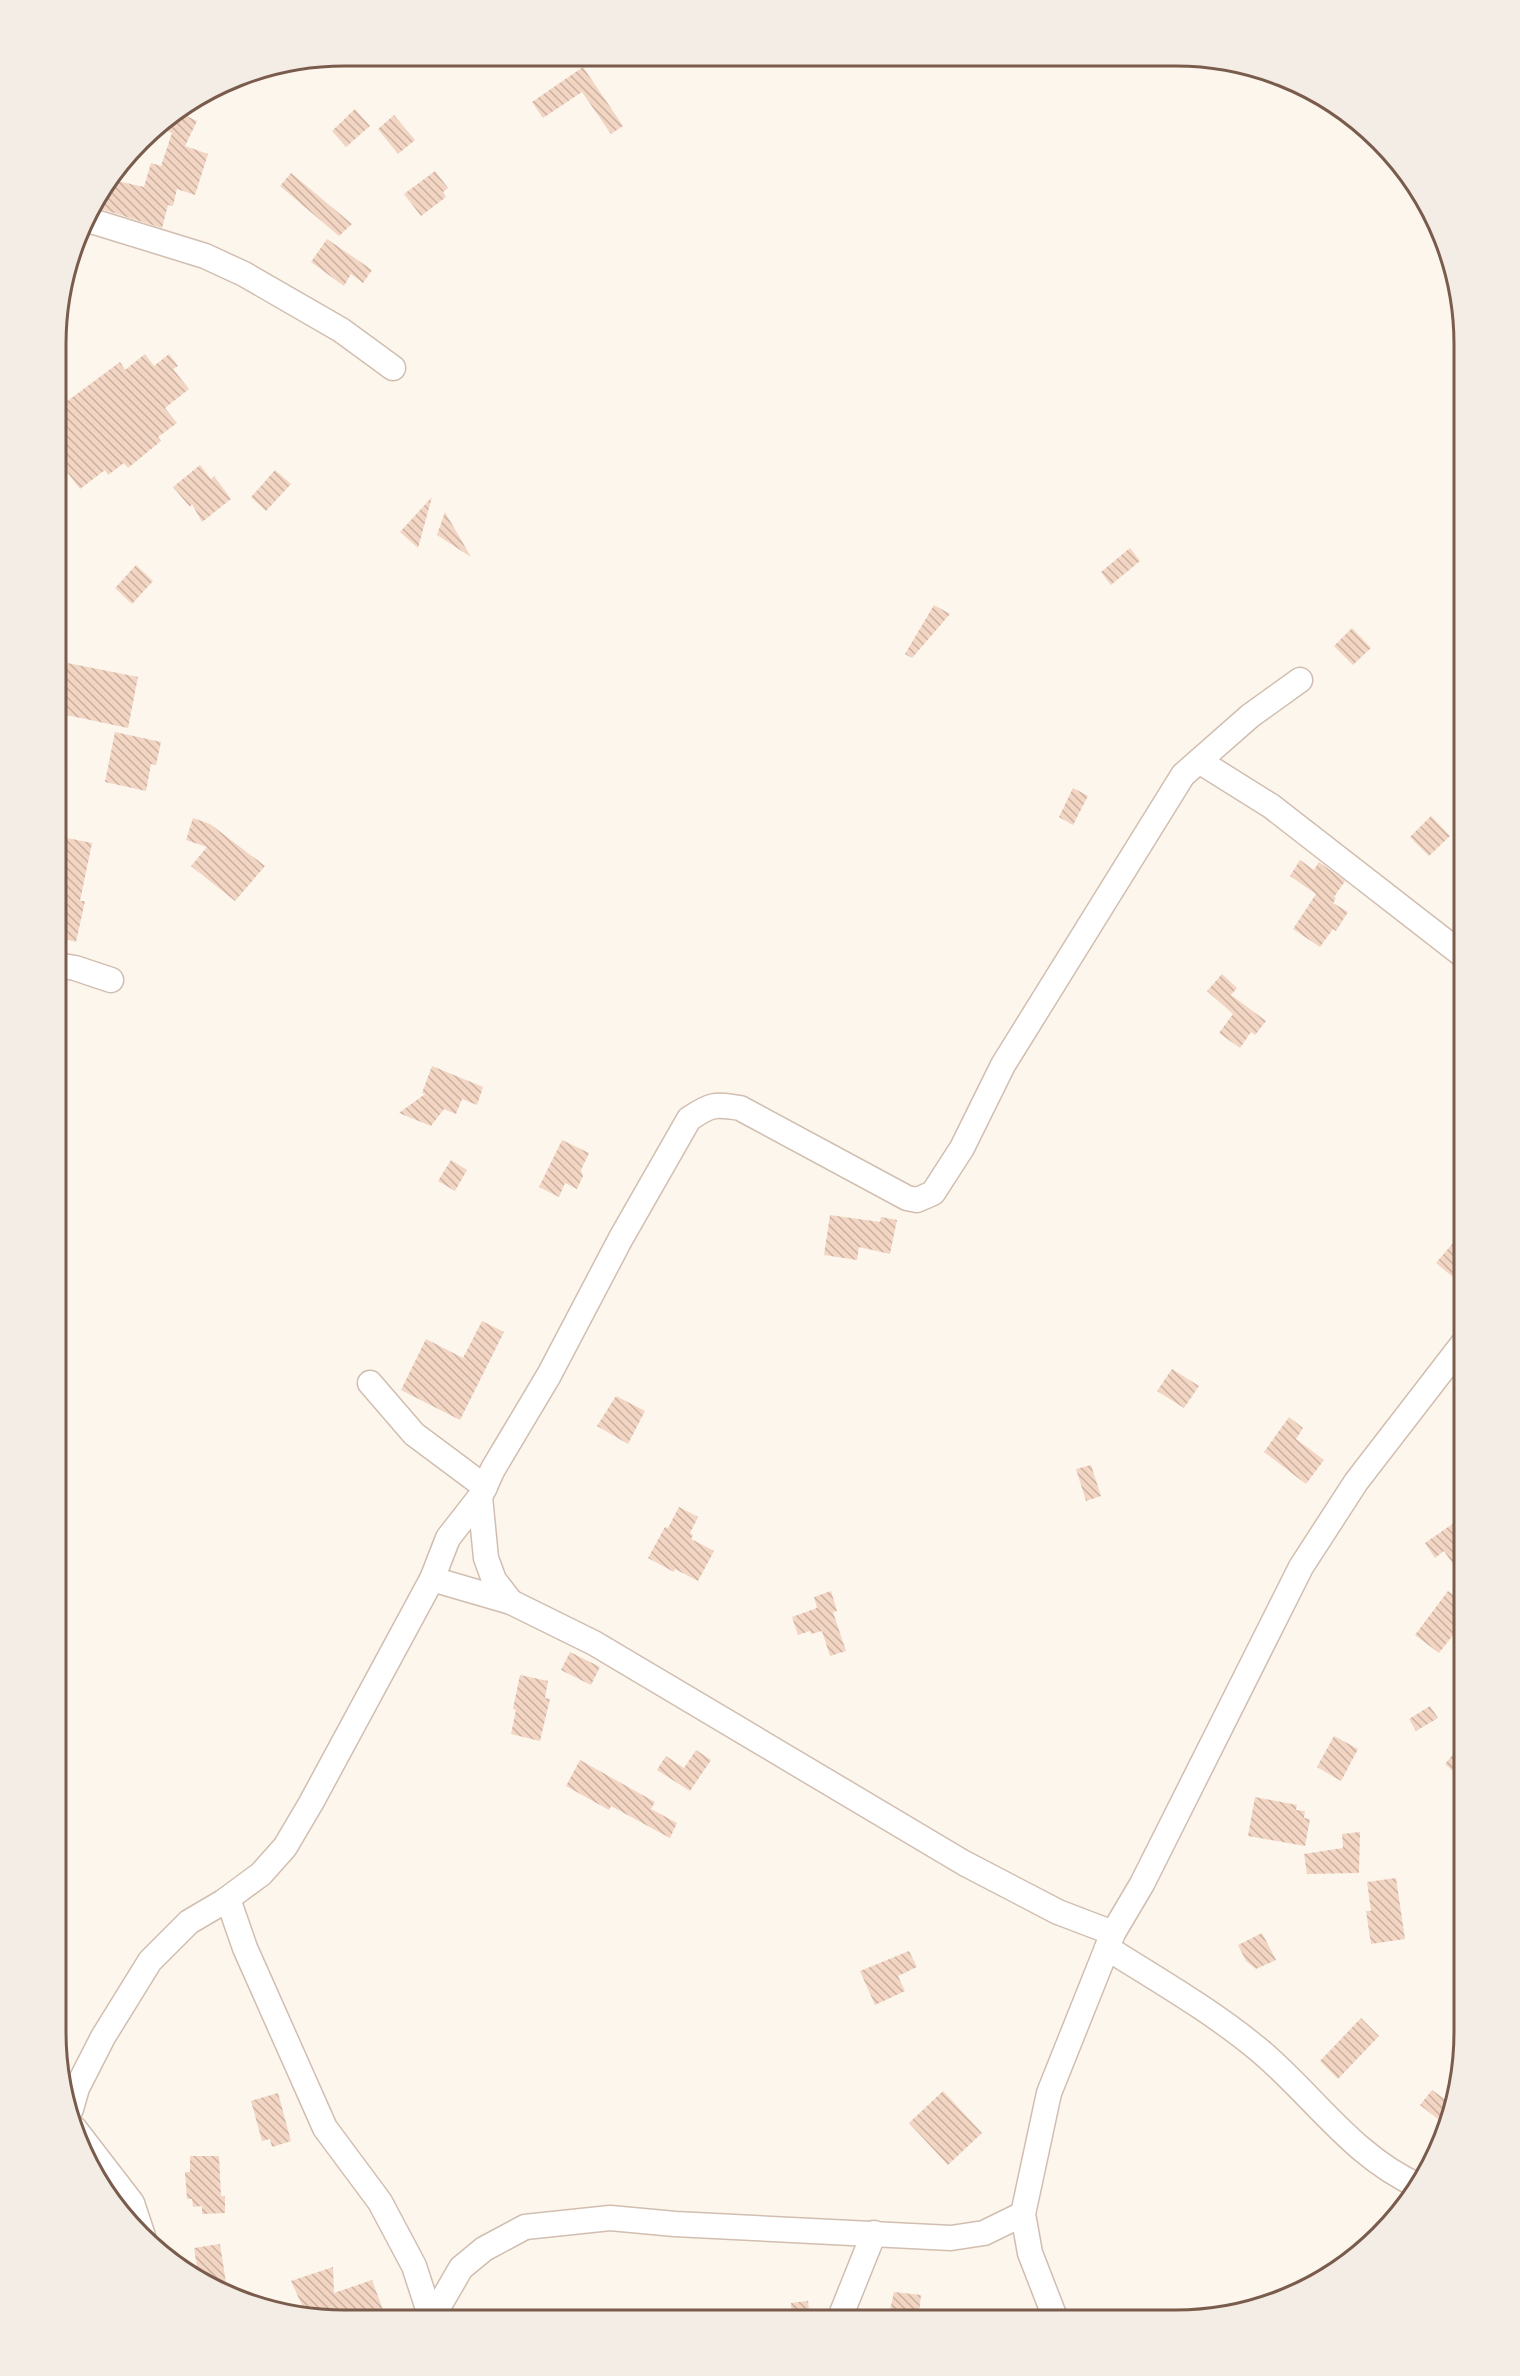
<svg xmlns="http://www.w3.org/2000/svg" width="1520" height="2376" font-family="'Asap Condensed',sans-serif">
  <defs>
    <pattern id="building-back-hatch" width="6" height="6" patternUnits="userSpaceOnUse" patternTransform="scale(1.5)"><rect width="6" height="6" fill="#f3d5c3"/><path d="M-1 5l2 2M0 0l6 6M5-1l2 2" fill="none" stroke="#cab0a1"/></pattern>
  </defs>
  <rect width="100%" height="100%" fill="#fdf6ec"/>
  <g fill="url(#building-back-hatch)">
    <polygon points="583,67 623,126 611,134 582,92 543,118 532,102"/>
    <polygon points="355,109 370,126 346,147 332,131"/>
    <polygon points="178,112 197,121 185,146 208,154 195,195 177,189 173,206 168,205 162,228 95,207 113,180 144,187 151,163 161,166 172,133 166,130 173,115"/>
    <polygon points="394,115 415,140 398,154 378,129"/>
    <polygon points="435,171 448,188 443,192 446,197 421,216 404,194"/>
    <polygon points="291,173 352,224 339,236 280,186"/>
    <polygon points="327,239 372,270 363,283 351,274 344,286 311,262"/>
    <polygon points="145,354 154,366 169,354 178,366 173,369 189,389 165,408 177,423 158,437 161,441 128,468 124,463 108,475 105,470 80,489 58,460 58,408 120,362 125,370"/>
    <polygon points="200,465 211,479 214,476 231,499 202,522 192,504 190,507 173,487"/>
    <polygon points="275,470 291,484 266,511 251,497"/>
    <polygon points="432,497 418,548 400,532"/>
    <polygon points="445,512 471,557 437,535"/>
    <polygon points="1130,548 1140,561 1111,585 1101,572"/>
    <polygon points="136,565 153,581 132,604 115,588"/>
    <polygon points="934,605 950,614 912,658 905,654"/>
    <polygon points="1352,628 1371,648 1353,665 1334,646"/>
    <polygon points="57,661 138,677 128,728 57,713"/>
    <polygon points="115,732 161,742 156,765 151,764 146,791 105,782"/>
    <polygon points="1073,788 1088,796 1073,825 1059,817"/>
    <polygon points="1431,816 1450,836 1429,856 1410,837"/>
    <polygon points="193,818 210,824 265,866 235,901 191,866 207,847 186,840"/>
    <polygon points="57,836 92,843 80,901 85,901 76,942 57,937"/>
    <polygon points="1300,860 1314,870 1319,862 1345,881 1334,897 1336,898 1333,903 1348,912 1336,931 1333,929 1320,947 1293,929 1316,894 1290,876"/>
    <polygon points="1222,974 1237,988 1231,995 1266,1021 1255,1035 1251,1032 1240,1048 1219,1033 1233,1014 1207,991"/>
    <polygon points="432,1066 483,1087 477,1105 462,1099 456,1114 444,1109 431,1126 399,1113 425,1094 422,1093"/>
    <polygon points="562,1140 589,1153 581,1170 583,1176 577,1189 565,1183 559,1197 539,1187"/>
    <polygon points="451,1160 467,1170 455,1191 438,1181"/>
    <polygon points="830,1215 880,1222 881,1217 897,1220 890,1254 859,1247 857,1260 824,1255"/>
    <polygon points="1464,1230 1464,1264 1453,1277 1436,1263"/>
    <polygon points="482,1321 504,1332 460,1420 401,1390 426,1339 463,1358"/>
    <polygon points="1172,1369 1199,1386 1184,1408 1157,1391"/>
    <polygon points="616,1396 645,1411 628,1444 597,1426"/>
    <polygon points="1289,1417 1303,1428 1296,1439 1324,1460 1306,1484 1264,1452"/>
    <polygon points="1091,1465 1101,1496 1086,1501 1076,1469"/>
    <polygon points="679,1507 698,1517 690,1533 693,1535 691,1539 714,1551 698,1581 675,1569 674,1572 648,1558 665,1527 668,1528"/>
    <polygon points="1464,1516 1464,1580 1444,1551 1435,1558 1425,1543"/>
    <polygon points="831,1591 837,1611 833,1612 846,1651 830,1656 822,1631 811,1634 810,1631 798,1635 792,1617 817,1608 814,1597"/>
    <polygon points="1448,1591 1464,1603 1464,1621 1439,1653 1415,1635"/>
    <polygon points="570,1652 600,1667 591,1685 561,1670"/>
    <polygon points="520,1675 548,1681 545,1698 550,1699 540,1741 511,1734 516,1710 513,1709"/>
    <polygon points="1430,1706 1438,1718 1416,1731 1409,1719"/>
    <polygon points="1334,1736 1358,1749 1341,1781 1317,1767"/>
    <polygon points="1464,1741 1464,1781 1445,1764"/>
    <polygon points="696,1750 711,1760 690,1791 657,1770 666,1756 684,1768"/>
    <polygon points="580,1760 655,1802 651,1809 677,1823 670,1838 611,1806 609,1810 566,1786"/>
    <polygon points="1255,1797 1297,1805 1296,1810 1305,1811 1304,1818 1310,1819 1305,1846 1248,1836"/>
    <polygon points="1360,1832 1359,1873 1307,1874 1304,1854 1343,1848 1342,1834"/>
    <polygon points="1396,1878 1405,1939 1371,1944 1366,1911 1371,1911 1367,1882"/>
    <polygon points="1262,1933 1276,1960 1256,1969 1246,1961 1238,1945"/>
    <polygon points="909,1951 917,1967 898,1976 905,1991 875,2005 860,1971"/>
    <polygon points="1361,2018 1379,2036 1338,2079 1320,2061"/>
    <polygon points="1432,2090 1453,2105 1448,2127 1420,2105"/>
    <polygon points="943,2091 982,2133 948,2165 909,2123"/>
    <polygon points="278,2093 291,2141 272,2147 270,2139 262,2141 251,2101"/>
    <polygon points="190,2156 219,2156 221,2196 225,2196 225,2213 202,2214 202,2206 193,2207 192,2199 187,2199 185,2172 190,2172"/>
    <polygon points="220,2244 228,2296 199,2279 194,2248"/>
    <polygon points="333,2267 334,2293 372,2280 383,2310 360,2318 308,2318 291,2281"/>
    <polygon points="894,2292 921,2295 918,2320 888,2320"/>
    <polygon points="808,2301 810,2319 792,2319 791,2303"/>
  </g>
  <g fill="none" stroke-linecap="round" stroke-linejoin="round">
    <defs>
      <g id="minor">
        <polyline points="85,219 205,256 244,274 341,330 393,368"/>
        <polyline points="1199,761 1271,806 1464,956"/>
        <polyline points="57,965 75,968 111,980"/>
        <polyline points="370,1383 414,1434 485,1487"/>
        <polyline points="480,1497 486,1558 494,1580 511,1602"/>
        <polyline points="432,1579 511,1602 594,1643 964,1863 1058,1912 1113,1933"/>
        <polyline points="228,1899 245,1948 325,2128 380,2202 414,2266 431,2318"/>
        <path d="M1107,1948C1158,1980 1212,2011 1259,2050C1313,2095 1353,2157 1419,2186"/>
        <path d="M71,2109L77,2088L103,2037L150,1961L189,1922L223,1902L261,1874L285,1847L311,1803L432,1579L448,1538L480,1497L493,1469L549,1375L621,1238L689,1119C711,1104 714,1104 740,1108L907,1198L917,1200L933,1193L962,1148L1003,1065L1183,775L1250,716L1300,680"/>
        <polyline points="75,2129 132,2203 143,2236"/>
        <polyline points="432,2318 461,2268 484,2249 525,2227 610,2218 675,2224 951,2238 984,2233 1023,2214"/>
        <polyline points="839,2320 874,2233"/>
        <polyline points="1056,2320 1030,2253 1023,2214 1049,2093 1113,1933 1142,1884 1301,1567 1356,1482 1464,1342"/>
      </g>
    </defs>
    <use href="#minor" stroke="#d1beb0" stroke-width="27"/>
    <use href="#minor" stroke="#fff" stroke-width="24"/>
  </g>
  <path d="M0 0H1520V2376H0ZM344 66H1176A278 278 0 0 1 1454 344V2032A278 278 0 0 1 1176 2310H344A278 278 0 0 1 66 2032V344A278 278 0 0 1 344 66Z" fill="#f4ede6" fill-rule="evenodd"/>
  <path fill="none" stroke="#7a5c4d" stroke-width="3" d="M344 66H1176A278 278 0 0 1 1454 344V2032A278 278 0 0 1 1176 2310H344A278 278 0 0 1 66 2032V344A278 278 0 0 1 344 66Z"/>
</svg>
